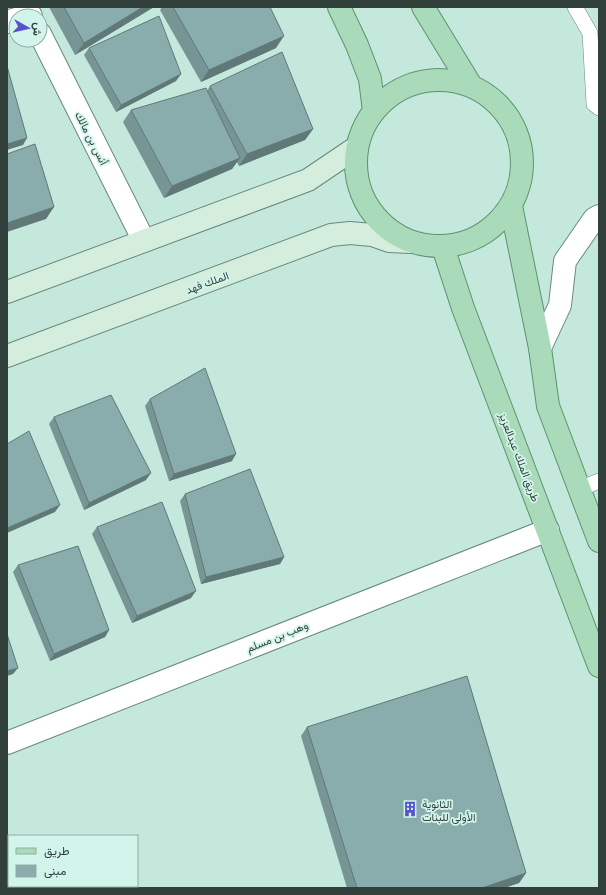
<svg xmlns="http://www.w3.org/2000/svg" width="606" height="895" font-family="'Open Sans',Vazirmatn,sans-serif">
  <rect width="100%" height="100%" fill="#c5e8dd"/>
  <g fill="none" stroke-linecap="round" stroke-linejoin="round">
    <defs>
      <g id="lane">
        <polyline points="575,7 590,33 594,104 599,108"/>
        <polyline points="579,489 599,481"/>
      </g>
      <g id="street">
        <polyline points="25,7 31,16"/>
        <polyline points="7,22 16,19"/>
        <polyline points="40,34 144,241"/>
        <polyline points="540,348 560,305 565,261 594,219 599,216"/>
        <polyline points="7,743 548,530"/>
        <polyline points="7,868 9,873"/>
      </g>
      <g id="secondary">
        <polyline points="7,292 308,180 357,147"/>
        <polyline points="7,356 331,235 350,233 372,235 389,241 410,242"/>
      </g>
      <g id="primary">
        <polyline points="339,7 357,45 370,79 374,111"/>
        <polyline points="423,7 470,84"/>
        <circle cx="439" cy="163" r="83"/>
        <polyline points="511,206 540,348 548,406 599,541"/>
        <polyline points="443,247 463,308 599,666"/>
      </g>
    </defs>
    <use href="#lane" stroke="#698980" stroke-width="16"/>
    <use href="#street" stroke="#698980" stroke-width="24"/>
    <use href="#secondary" stroke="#698980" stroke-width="24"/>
    <use href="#primary" stroke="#5a946f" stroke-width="24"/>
    <use href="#lane" stroke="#fff" stroke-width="15"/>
    <use href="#street" stroke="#fff" stroke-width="22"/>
    <use href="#secondary" stroke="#d4eddc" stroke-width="22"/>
    <use href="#primary" stroke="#a9dab9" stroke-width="22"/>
  </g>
  <g fill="#769594">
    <polygon points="49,7 154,7 75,55"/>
    <polygon points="162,7 270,7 276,48 201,82 160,10"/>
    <polygon points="89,48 181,74 176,81 116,112 84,55"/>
    <polygon points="210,86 313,129 305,140 239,166 237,162 232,169 164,198 123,122 131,110 207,91"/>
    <polygon points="150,399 232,461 169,481 145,406"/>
    <polygon points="54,417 146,480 84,510 49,424"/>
    <polygon points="185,494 284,557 280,564 201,584 180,501"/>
    <polygon points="97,527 191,598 132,623 92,534"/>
    <polygon points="18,565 109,630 105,637 50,661 13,572"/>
    <polygon points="307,727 526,873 519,883 504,888 347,888 301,736"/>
  </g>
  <g fill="#607978">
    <polygon points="143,7 154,7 75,55 84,43"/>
    <polygon points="284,36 276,48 201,82 209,70"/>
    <polygon points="181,74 176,81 116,112 121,105"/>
    <polygon points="313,129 305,140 239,166 247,154"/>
    <polygon points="27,138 23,145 7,150 7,144"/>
    <polygon points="240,158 232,169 164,198 172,186"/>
    <polygon points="54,207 46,219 7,232 7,223"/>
    <polygon points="236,454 232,461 169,481 174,474"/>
    <polygon points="151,473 146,480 84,510 89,503"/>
    <polygon points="60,505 55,512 7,533 7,528"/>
    <polygon points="284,557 280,564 201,584 206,577"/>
    <polygon points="196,591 191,598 132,623 137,616"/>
    <polygon points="109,630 105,637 50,661 54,654"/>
    <polygon points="18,668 13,674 7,676 7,671"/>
    <polygon points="526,873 519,883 504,888 482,888"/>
  </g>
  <g fill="#89adac" stroke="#607978">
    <polygon points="64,7 143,7 84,43"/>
    <polygon points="173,7 270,7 284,36 209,70"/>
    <polygon points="159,16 181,74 121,105 89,48"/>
    <polygon points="282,52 313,129 247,154 210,86"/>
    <polygon points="7,66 27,138 7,144"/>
    <polygon points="206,88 240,158 172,186 131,110"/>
    <polygon points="35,144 54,207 7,223 7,154"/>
    <polygon points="205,368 236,454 174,474 150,399"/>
    <polygon points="111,395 151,473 89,503 54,417"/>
    <polygon points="29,431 60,505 7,528 7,444"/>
    <polygon points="250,469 284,557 206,577 185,494"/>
    <polygon points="162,502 196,591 137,616 97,527"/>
    <polygon points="78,546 109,630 54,654 18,565"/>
    <polygon points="7,634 18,668 7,671"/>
    <polygon points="467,676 526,873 482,888 357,888 307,727"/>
  </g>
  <defs>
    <symbol id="building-bare" viewBox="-9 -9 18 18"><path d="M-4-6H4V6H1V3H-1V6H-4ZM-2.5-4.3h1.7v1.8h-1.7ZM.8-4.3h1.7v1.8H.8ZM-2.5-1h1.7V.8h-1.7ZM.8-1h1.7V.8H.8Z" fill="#5853cb" stroke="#d2f5eb" stroke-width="2.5" paint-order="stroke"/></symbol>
  </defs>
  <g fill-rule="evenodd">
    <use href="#building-bare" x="399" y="798" width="22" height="22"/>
  </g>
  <g text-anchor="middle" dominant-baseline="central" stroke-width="3.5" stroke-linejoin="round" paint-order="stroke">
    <g font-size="11" fill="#32403c" stroke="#d2f5eb">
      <text transform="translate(92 138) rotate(63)">أنس بن مالك</text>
      <text transform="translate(207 282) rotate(-20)">الملك فهد</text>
      <text transform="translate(520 457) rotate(69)">طريق الملك عبدالعزيز</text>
      <text transform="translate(277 636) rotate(-22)">وهب بن مسلم</text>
    </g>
    <g font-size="11" fill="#32403c" stroke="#d2f5eb" text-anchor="start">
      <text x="422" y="803">الثانوية<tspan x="422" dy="13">الأولى للبنات</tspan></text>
    </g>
  </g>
  <rect width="606" height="895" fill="none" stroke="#32403c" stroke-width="16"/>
  <rect x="8" y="835" width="130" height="52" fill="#d2f5eb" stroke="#92ada5"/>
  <rect x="16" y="848" width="20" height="6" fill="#a9dab9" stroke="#92ada5"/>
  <text x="44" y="855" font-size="12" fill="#32403c">طريق</text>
  <rect x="16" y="865" width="20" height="12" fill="#89adac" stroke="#92ada5"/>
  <text x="44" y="875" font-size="12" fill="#32403c">مبنى</text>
  <g transform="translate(28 28) rotate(98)"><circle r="19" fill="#d2f5eb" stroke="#92ada5"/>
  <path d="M0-3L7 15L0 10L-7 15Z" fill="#5853cb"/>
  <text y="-6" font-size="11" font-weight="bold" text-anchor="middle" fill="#32403c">ش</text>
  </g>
</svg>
